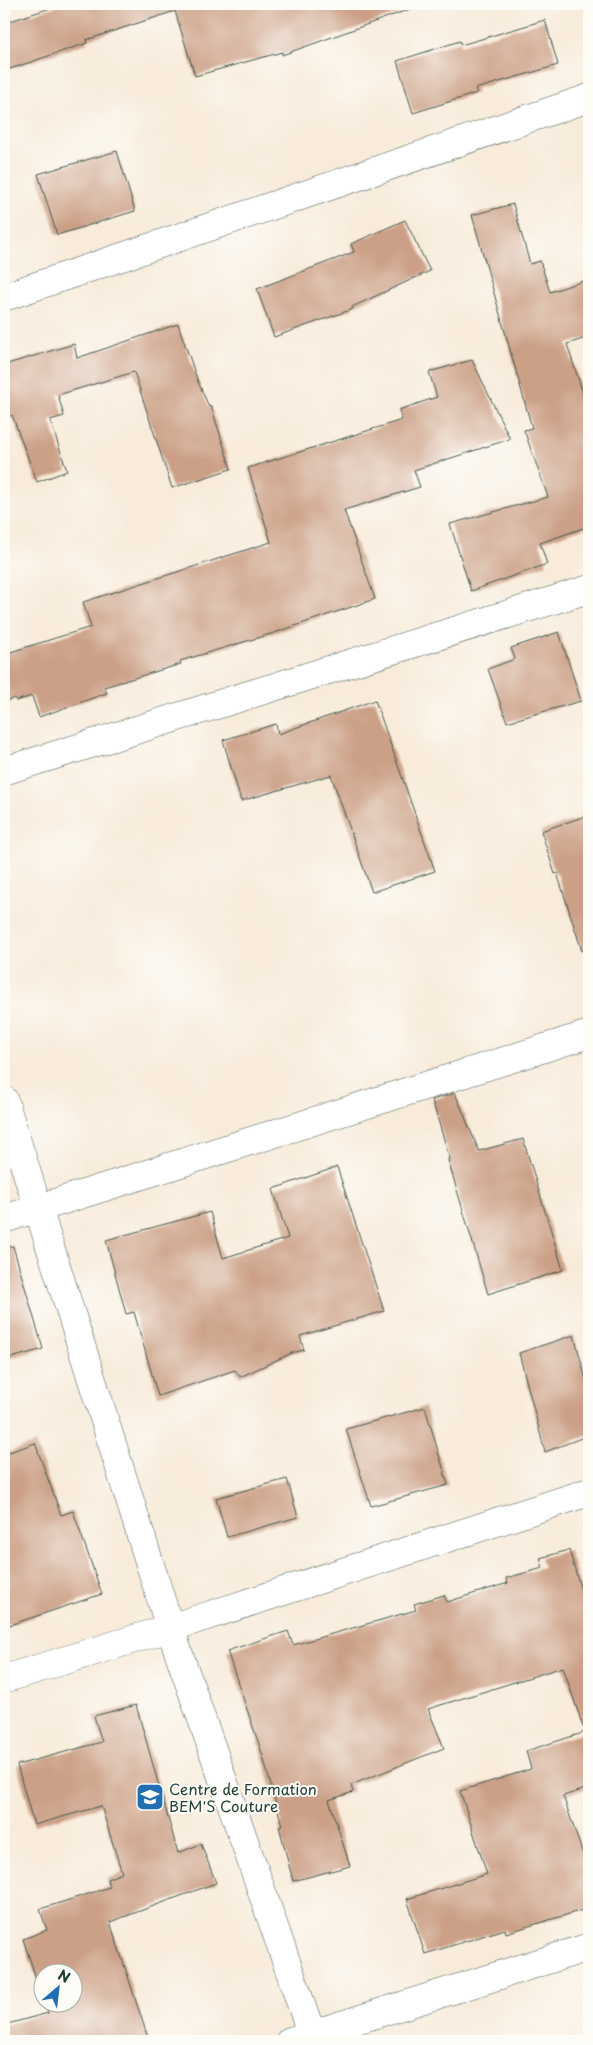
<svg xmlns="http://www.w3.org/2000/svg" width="593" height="2045" font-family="'Playpen Sans',sans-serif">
  <rect width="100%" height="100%" fill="#fdfcf7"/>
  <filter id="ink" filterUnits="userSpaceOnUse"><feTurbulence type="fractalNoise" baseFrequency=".02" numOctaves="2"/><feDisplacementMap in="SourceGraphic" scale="10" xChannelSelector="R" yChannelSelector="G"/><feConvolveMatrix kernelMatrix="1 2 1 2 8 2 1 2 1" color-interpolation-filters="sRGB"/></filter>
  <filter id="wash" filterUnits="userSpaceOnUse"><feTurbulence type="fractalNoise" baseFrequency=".0096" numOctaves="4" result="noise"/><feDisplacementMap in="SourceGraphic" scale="20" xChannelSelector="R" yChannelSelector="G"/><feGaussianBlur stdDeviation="1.12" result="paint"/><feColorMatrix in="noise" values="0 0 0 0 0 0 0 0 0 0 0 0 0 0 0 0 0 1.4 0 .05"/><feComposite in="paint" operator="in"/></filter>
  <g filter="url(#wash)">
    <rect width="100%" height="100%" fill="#f8ebda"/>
    <g id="blocks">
      <g fill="#cca087">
        <polygon points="63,4 412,4 413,8 282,55 282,52 195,76 175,11 86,40 87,43 4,71 4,23"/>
        <polygon points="545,20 558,65 475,89 477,93 413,113 397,61 460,41 461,45"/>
        <polygon points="117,151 135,211 57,235 38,174"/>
        <polygon points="513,204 530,264 540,261 550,292 589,279 589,337 567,344 589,412 589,526 540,543 547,564 471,591 450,524 548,497 524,430 532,428 472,215"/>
        <polygon points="405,220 430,271 352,307 353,309 274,337 257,289 354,252 351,244"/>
        <polygon points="178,324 197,379 209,407 211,406 231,469 172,488 134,372 58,395 64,416 50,420 67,471 37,482 12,415 4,420 4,365 74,344 77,358"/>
        <polygon points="472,360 510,439 414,470 420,487 344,510 375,599 274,633 180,661 181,664 104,687 107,693 39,717 32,696 16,701 15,698 4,702 4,654 91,627 83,602 271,542 248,468 402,420 399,410 437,397 429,372"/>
        <polygon points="559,632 581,701 507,722 488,669 515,659 511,648"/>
        <polygon points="375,700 435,871 372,892 331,775 241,801 223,740 276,724 278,734"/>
        <polygon points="589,815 589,949 582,951 557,873 555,874 541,831"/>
        <polygon points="455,1093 479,1151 523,1139 563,1270 488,1294 448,1160 450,1159 432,1100"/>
        <polygon points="337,1167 384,1311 300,1336 304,1350 292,1353 240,1377 235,1370 158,1396 134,1312 126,1314 106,1240 210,1212 223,1258 288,1238 273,1189"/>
        <polygon points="13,1246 43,1349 4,1360 4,1247"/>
        <polygon points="574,1335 589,1391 589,1435 545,1452 519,1353"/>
        <polygon points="425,1407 448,1485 371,1506 346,1429"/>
        <polygon points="35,1443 61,1515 73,1511 102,1594 4,1627 4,1454"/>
        <polygon points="287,1479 298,1517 227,1537 216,1498"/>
        <polygon points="569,1550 589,1616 589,1726 583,1727 563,1667 428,1709 444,1748 351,1785 353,1792 329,1800 350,1866 293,1881 279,1826 282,1825 262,1753 227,1651 288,1631 293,1645 416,1610 414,1604 444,1595 447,1602 508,1583 506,1578 543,1568 540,1558"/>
        <polygon points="136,1705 178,1853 201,1844 216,1883 110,1922 149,2041 4,2041 4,2025 48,2013 45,2002 72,2002 72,1972 42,1972 42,1996 23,1939 47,1930 40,1909 110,1887 107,1879 122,1873 101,1806 34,1825 17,1765 102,1742 94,1716"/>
        <polygon points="589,1731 589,1788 563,1796 589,1872 589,1908 506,1933 505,1929 425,1954 407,1899 487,1874 460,1791 531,1769 526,1751"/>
      </g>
    </g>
  </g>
  <g filter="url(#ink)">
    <use href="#blocks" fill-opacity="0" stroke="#40574d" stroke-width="1"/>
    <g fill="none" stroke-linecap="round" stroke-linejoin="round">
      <defs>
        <g id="minor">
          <polyline points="4,297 589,98"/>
          <polyline points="4,771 589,589"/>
          <polyline points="4,1100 170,1628 314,2041"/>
          <polyline points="4,1219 589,1034"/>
          <polyline points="4,1679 170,1628 589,1492"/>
          <polyline points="290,2041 589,1947"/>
        </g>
      </defs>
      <use href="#minor" stroke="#40574d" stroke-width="29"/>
      <use href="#minor" stroke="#fff" stroke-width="28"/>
    </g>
  </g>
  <defs>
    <symbol id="school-square" viewBox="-11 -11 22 22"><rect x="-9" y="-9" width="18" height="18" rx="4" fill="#1f6fb2" stroke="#fdfcf7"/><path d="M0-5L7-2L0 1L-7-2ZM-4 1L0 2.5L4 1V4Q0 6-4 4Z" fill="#fff"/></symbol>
  </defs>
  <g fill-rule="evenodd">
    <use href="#school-square" x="134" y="1781" width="32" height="32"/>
  </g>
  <g text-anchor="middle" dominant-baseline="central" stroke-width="4" stroke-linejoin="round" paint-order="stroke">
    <g font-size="15" fill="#1f3d34" stroke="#fdfcf7" text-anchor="start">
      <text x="169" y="1788">Centre de Formation<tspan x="169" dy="17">BEM'S Couture</tspan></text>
    </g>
  </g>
  <rect width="593" height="2045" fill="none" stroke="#fdfcf7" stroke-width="20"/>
  <g transform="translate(58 1988) rotate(28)"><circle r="24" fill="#fdfcf7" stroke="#a4b0a9"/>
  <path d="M0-4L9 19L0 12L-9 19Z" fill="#1f6fb2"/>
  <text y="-8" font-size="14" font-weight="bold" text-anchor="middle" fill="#1f3d34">N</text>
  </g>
</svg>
